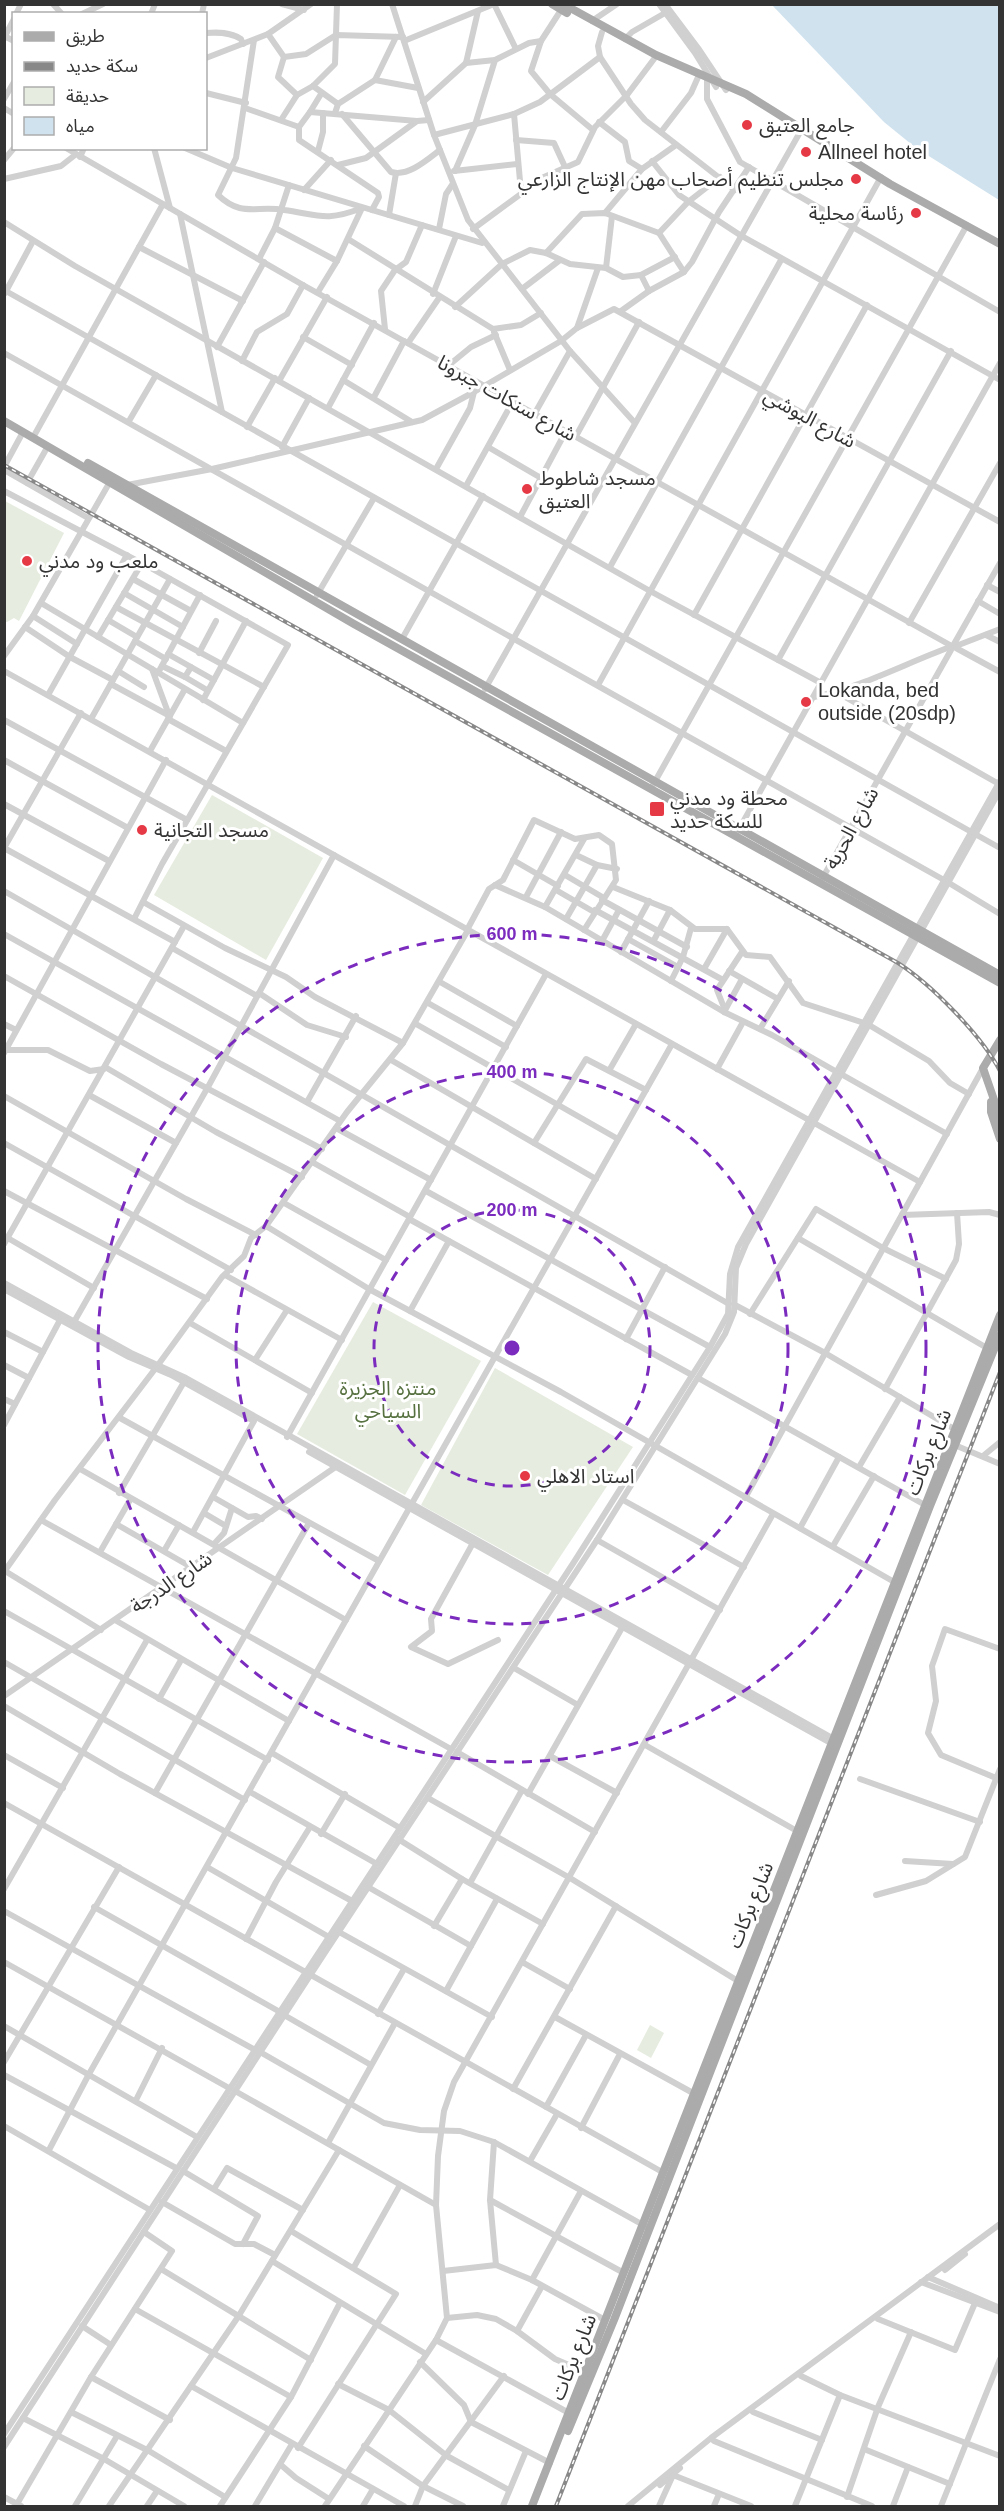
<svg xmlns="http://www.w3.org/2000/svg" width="1004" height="2511" font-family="Helvetica,'Noto Sans Arabic',sans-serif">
  <rect width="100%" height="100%" fill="#fff"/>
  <g fill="#e6ecdf">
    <polygon points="5,501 64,533 19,621 14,618 7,622 4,621"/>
    <polygon points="212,795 323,858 266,960 154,895"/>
    <polygon points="373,1302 481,1361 405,1495 297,1434"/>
    <polygon points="495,1368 633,1447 548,1575 421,1505"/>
    <polygon points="650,2025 664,2033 651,2058 637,2050"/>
  </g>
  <polygon fill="#cfe2ee" points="772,5 999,5 999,200 916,148 884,122"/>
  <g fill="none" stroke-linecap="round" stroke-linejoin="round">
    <g stroke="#d0d0d0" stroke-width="6">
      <polyline points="53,4 62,14"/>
      <polyline points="282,4 304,10"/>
      <polyline points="392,4 434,135 468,220 570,351 635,423"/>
      <polyline points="494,4 516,49"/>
      <polyline points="659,4 695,53 716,87"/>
      <polyline points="665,4 698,48 726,90"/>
      <polyline points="563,7 541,41 531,71 550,94 593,130"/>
      <polyline points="16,14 21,4"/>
      <polyline points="82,14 103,4"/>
      <polyline points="151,14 155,4"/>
      <polyline points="202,14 204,4"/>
      <polyline points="592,21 617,4"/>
      <polyline points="602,32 598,46 600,57 631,104 645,120 735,190"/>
      <path d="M206,33C218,32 230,32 241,39L243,44"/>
      <polyline points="268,34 284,57"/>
      <polyline points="4,36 14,41"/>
      <polyline points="5,36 14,19"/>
      <polyline points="625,39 632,32 665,13"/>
      <path d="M254,40L236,158L218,195C242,218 257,205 284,210C319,215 326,222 362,208"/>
      <polyline points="404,41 494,4"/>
      <polyline points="206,58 268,34 311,4"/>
      <polyline points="466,63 495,60 529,43 541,41"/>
      <polyline points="707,78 707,99 740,162 1000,312"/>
      <polyline points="375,80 418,88"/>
      <polyline points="313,86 338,104"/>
      <polyline points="206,93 246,103"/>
      <polyline points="297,95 278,77 284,57 306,54 336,35 403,37"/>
      <polyline points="4,99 14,82"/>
      <polyline points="423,102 466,63 478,11"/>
      <polyline points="4,108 14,114"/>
      <polyline points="245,108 299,127"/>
      <polyline points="310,112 321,94"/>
      <polyline points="335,113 338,104 375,80 396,37"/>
      <path d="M342,114L391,172C408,177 427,160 440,150"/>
      <polyline points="514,114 521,192"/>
      <polyline points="281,120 297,95 313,86 335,64 337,4"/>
      <polyline points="599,122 625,142 629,161 642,169"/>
      <polyline points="661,132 691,93 699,75"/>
      <polyline points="434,135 514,114 540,102 600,57"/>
      <polyline points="516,140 554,143 565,167"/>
      <polyline points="66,148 303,285 950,645"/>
      <polyline points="154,148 170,208"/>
      <polyline points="185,148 232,168 482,243"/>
      <polyline points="318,151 323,132 323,113"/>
      <polyline points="80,157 84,148"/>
      <polyline points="4,160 14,148"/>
      <polyline points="652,161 679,195 740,235 1000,380"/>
      <polyline points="338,165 366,158 417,121 429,120"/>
      <polyline points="454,171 517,164"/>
      <polyline points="455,171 475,125 495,60"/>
      <polyline points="4,179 61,166 75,155"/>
      <polyline points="304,190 331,160"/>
      <polyline points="372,210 379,197 378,193 299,140 299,127 310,112 417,121"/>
      <polyline points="605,213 642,169 676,145"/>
      <polyline points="180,214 222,412"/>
      <polyline points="389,215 396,173"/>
      <polyline points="4,222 75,266 650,591 821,683"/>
      <polyline points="275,228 337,261"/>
      <polyline points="439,229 446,194 452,185"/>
      <polyline points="473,229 544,177 578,162 595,127 627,95 654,59"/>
      <polyline points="659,233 688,202 720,177"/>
      <polyline points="348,239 493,329 521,325 541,313"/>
      <polyline points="139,247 243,301"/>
      <polyline points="546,253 582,214 605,213 659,233 684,272"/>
      <polyline points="259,259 275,228 289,185"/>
      <polyline points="606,268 612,216"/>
      <polyline points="641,275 675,257"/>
      <polyline points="522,289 560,260"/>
      <polyline points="4,290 1000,848"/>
      <polyline points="318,292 337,261 362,208"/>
      <polyline points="5,293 33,241"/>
      <polyline points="433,294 456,236"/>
      <polyline points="455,307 502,264 530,250 546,253 570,264 606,268 623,277 641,275 649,291 684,272 692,262 719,212 749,167"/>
      <polyline points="621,311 649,291"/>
      <polyline points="577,328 598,268"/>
      <polyline points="385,329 381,291 395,270 406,262 422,225"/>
      <polyline points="494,332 510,370"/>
      <polyline points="303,337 352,365"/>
      <polyline points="408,343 439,298"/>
      <polyline points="217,347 264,262"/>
      <polyline points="4,353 944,880 1000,914"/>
      <polyline points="242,361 257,332 287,314 303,285"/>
      <polyline points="449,365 471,347 496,335"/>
      <polyline points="343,380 412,422"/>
      <polyline points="279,381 327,297"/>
      <polyline points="374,397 404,341"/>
      <polyline points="328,408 374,323"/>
      <polyline points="535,413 570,351"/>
      <polyline points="129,421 156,375"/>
      <polyline points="247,427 275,378"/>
      <polyline points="35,434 163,204"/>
      <polyline points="576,436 639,322"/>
      <polyline points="282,447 309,398"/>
      <polyline points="488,447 541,478"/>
      <polyline points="4,467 23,432"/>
      <polyline points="436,469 470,408 474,392"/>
      <polyline points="4,470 88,518"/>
      <polyline points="27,483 48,446"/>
      <polyline points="127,485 212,469 422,420 474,392 561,341 577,328 614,309 1000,522"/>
      <polyline points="466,486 513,401"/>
      <polyline points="4,491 149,567 288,645 162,864 134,919"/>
      <polyline points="520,517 566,431"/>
      <polyline points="610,567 781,260"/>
      <polyline points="133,579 191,611"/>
      <polyline points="987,585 1000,592"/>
      <polyline points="124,593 183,627"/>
      <polyline points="317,595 374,498"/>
      <polyline points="978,601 1000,614"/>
      <polyline points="41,603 243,723"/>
      <polyline points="116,607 264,687"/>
      <polyline points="694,615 867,305"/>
      <polyline points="33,616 77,644"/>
      <polyline points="108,620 137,637"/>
      <polyline points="909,623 1000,463"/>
      <polyline points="25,627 70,657 113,680"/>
      <polyline points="986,635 1000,642"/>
      <polyline points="98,637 142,563"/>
      <polyline points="402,639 483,496"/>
      <polyline points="135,641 166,659"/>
      <polyline points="954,644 1000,563"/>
      <polyline points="956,646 1000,629"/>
      <polyline points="956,648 1000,672"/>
      <polyline points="199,653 216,621"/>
      <polyline points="168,654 214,680"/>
      <polyline points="4,656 33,616 111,480"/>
      <polyline points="778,660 951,351"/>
      <polyline points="162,666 185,677 191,667"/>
      <polyline points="152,669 169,715"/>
      <polyline points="4,671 920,1182 983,1068"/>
      <polyline points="118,671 144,687"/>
      <polyline points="158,673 200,595"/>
      <polyline points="185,677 207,690"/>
      <polyline points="111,684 170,716"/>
      <polyline points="598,685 881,177"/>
      <polyline points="485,689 799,134"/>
      <polyline points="838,693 999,784"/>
      <polyline points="48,695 127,555"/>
      <path d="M814,697C862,687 904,664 950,647"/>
      <polyline points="203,700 246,621"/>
      <polyline points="91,719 170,579"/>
      <polyline points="168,719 226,751"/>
      <polyline points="4,720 187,820"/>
      <polyline points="150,751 185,689"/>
      <polyline points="4,760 128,828"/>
      <polyline points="653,785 967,225"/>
      <polyline points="4,804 109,861"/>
      <polyline points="738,831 1000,363"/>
      <polyline points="4,848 175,942"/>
      <polyline points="4,848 81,713"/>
      <polyline points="576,855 597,865 617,869"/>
      <polyline points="513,860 558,886"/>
      <polyline points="565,875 604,898"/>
      <polyline points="822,879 951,650"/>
      <polyline points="495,885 545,907 724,1012 772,1035 837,1072"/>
      <polyline points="613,887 670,910 695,929 727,929 746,955 770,957 803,1003 864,1023"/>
      <polyline points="556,890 594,912"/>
      <polyline points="4,891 729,1304"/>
      <polyline points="526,897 561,832"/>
      <polyline points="602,900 687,947"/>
      <polyline points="143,902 225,948 286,977 315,997 403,1043"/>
      <polyline points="545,907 584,839"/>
      <polyline points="595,910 723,980"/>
      <polyline points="566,919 597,865"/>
      <polyline points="467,930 489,889 503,880 534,820 575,839 599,835 612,844 616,880 584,930"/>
      <polyline points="4,934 340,1121"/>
      <polyline points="628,939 678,967"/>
      <polyline points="654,940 670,910"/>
      <polyline points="602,941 619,910"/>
      <polyline points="172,948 257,996"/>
      <polyline points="621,952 649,901"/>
      <polyline points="704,969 727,929"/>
      <polyline points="729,971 778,999"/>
      <polyline points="4,976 161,1064 322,1149"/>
      <polyline points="671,981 683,957 691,928"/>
      <polyline points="440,982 517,1026"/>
      <polyline points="259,993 307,1025 346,1037"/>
      <polyline points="428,1003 506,1047"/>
      <polyline points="725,1010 717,990 742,952"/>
      <polyline points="724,1012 742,979"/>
      <polyline points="4,1024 16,1030"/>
      <polyline points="416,1024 618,1139"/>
      <polyline points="869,1025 929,1061 950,1083 969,1094"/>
      <polyline points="760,1029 789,981"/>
      <polyline points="6,1050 48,1050 90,1071 104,1069"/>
      <polyline points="4,1053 166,760"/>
      <polyline points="391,1060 596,1179"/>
      <polyline points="105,1067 216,1132 302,1177"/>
      <polyline points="610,1069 636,1024"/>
      <polyline points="717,1069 743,1022"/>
      <polyline points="841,1074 947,1134"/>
      <polyline points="89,1095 176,1143"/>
      <polyline points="4,1096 186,1199 256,1235"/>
      <polyline points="307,1102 356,1016"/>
      <polyline points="336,1128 431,1180"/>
      <polyline points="4,1143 231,1270"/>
      <polyline points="534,1143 586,1059 646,1090"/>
      <polyline points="312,1162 410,1217"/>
      <polyline points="4,1191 207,1299"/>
      <polyline points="426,1191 710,1347"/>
      <polyline points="284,1203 386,1260"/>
      <polyline points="902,1215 989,1212 1000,1215"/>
      <polyline points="409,1219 692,1375"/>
      <polyline points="266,1226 369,1289 561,1392 896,1583"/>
      <polyline points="6,1237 94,1288"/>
      <polyline points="798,1238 987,1348"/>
      <polyline points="4,1244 184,926"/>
      <polyline points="225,1275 342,1340"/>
      <polyline points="4,1283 131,1353 186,1378 836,1740"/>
      <polyline points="4,1289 129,1357 171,1375 250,1419"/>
      <polyline points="735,1305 825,1353 956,1430"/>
      <polyline points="410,1311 449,1241"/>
      <polyline points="750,1314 816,1209 883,1248 946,1279"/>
      <polyline points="74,1322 208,1087 334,855"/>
      <polyline points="190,1323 312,1393"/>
      <polyline points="4,1332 43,1352"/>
      <polyline points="626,1339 665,1267"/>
      <polyline points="255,1360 287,1310"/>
      <polyline points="4,1365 29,1378"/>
      <polyline points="158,1365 222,1277 244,1256 251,1238 266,1226 347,1112 403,1043 468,930"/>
      <polyline points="698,1378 925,1505"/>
      <polyline points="885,1389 956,1260 959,1244 957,1213"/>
      <polyline points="4,1399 15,1404"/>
      <polyline points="120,1418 379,1561"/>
      <polyline points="4,1425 60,1320"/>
      <polyline points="287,1437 546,974"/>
      <polyline points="957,1446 1000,1464"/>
      <polyline points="309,1452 834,1745"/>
      <polyline points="983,1456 1000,1442"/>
      <polyline points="859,1467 900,1397"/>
      <polyline points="80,1469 346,1620"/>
      <polyline points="119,1493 184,1382"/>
      <polyline points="213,1497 248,1517 256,1516 262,1519"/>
      <polyline points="745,1498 920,1182"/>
      <polyline points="623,1500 744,1567"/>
      <polyline points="204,1513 226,1526"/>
      <polyline points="41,1520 451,1749"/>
      <polyline points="116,1524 191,1567"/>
      <polyline points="800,1528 839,1457"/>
      <polyline points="193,1532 254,1421"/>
      <polyline points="597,1540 720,1610"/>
      <polyline points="473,1543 431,1619 432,1631 411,1647 448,1664 498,1640"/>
      <polyline points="214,1544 224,1533 232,1508"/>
      <polyline points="833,1546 874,1476"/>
      <polyline points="164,1551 179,1525"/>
      <polyline points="100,1552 130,1500"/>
      <polyline points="5,1571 101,1630"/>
      <polyline points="4,1572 55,1500 155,1369"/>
      <polyline points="4,1611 268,1760"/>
      <polyline points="115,1620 289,1721"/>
      <polyline points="4,1662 245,1800"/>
      <polyline points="514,1668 578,1705"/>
      <polyline points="4,1696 337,1466"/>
      <polyline points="159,1699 181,1660"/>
      <polyline points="4,1706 120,1774 352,1901"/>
      <polyline points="645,1745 797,1831"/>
      <polyline points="457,1752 595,1832"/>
      <polyline points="272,1753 400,1828"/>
      <polyline points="4,1755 63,1788"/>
      <polyline points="550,1756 617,1793"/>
      <polyline points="996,1778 941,1755 928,1733 936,1701 932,1666 945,1629 1000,1649"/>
      <polyline points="860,1779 980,1822"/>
      <polyline points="250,1792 377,1864"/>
      <polyline points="155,1793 309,1523"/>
      <polyline points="528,1794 623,1626"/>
      <polyline points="428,1798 570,1878 738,1981"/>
      <polyline points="4,1803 664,2173"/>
      <polyline points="321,1834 345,1794"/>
      <polyline points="398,1839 462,1879 543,1924"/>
      <polyline points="905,1861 953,1864"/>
      <polyline points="207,1867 329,1937"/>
      <polyline points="470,1883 522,1790"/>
      <polyline points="368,1887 471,1946"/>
      <polyline points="4,1889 147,1640"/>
      <polyline points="876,1895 926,1881 965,1857 1000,1769"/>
      <polyline points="94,1907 280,2012"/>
      <polyline points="4,1911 255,2050"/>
      <polyline points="434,1926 462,1879"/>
      <polyline points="339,1932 492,2017"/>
      <polyline points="246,1939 276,1882 310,1827"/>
      <polyline points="4,1962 229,2088"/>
      <polyline points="522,1962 570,1989"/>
      <polyline points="446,1991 497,1899"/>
      <polyline points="378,2014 404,1969"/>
      <polyline points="284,2015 371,2065"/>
      <polyline points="555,2017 693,2093"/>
      <polyline points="4,2026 197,2137"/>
      <polyline points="260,2052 384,2123 420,2130 460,2131 494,2142 645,2226"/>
      <polyline points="4,2062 119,1867"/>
      <polyline points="4,2075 176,2168"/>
      <polyline points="513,2089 616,1906"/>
      <polyline points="235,2091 436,2205"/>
      <polyline points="136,2100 162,2048"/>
      <polyline points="546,2107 586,2035"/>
      <polyline points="4,2126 150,2210"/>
      <polyline points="581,2128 620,2054"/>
      <polyline points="494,2142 490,2200 496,2265"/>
      <polyline points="328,2143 395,2023"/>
      <polyline points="49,2150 89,2074 672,1044"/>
      <polyline points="530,2161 557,2114"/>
      <polyline points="183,2171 258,2216 243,2244"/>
      <polyline points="214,2189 227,2168 303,2210"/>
      <polyline points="490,2200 624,2273"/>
      <polyline points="162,2202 235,2244 254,2244 275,2255"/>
      <polyline points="291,2231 396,2294 298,2448"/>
      <polyline points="272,2261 426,2354"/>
      <polyline points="354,2267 400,2185"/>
      <polyline points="161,2269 311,2360"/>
      <polyline points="945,2270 965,2254"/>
      <polyline points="443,2271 496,2265 532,2280 605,2320"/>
      <polyline points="928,2277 1000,2308"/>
      <polyline points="532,2280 581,2191"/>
      <polyline points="921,2282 1000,2312"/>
      <polyline points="135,2309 291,2397"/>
      <polyline points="447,2318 477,2315 496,2319 517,2331 555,2359 585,2372"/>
      <polyline points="878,2319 955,2350 975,2303"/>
      <polyline points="82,2326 111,2345"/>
      <polyline points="517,2331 542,2286"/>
      <polyline points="436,2340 569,2413"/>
      <polyline points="420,2362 464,2405 471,2422 550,2463"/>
      <polyline points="801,2376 840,2395 1000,2456"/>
      <polyline points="91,2377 170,2420"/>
      <polyline points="338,2384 389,2410 447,2456 509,2490"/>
      <polyline points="191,2386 404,2506"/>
      <polyline points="71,2412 149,2451 225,2497"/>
      <polyline points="753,2412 822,2440"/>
      <polyline points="23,2418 104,2459 184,2506"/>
      <polyline points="4,2434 574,1562 710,1347 728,1314 730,1274 738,1247 1000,781"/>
      <polyline points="714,2441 872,2506"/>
      <polyline points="364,2446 423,2486 463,2506"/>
      <polyline points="4,2447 322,1957 597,1540 725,1334 734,1312 736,1268 746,1244 1000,790"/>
      <polyline points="864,2449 950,2484"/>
      <polyline points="281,2465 296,2478 329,2499"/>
      <polyline points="660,2485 680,2468"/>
      <polyline points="4,2497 21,2506"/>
      <polyline points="847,2497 878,2407 911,2332"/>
      <polyline points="17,2504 91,2377 172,2251 144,2232"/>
      <polyline points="75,2506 117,2436"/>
      <polyline points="109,2506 238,2317 339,2150"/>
      <polyline points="147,2506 157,2491"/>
      <polyline points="220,2506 291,2397 340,2303"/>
      <polyline points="255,2506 292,2444"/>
      <polyline points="325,2506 436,2340 447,2318 436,2205 438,2156 444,2111 454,2082 773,1514"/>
      <polyline points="363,2506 373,2489"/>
      <polyline points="415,2506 423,2486 504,2376"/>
      <polyline points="503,2506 526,2451"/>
      <polyline points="628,2506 711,2438 1000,2224"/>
      <polyline points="659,2506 673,2475 751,2506"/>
      <polyline points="714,2506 719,2494"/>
      <polyline points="795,2506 840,2395"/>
      <polyline points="893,2506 908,2467"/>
      <polyline points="941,2506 1000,2359"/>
    </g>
    <g stroke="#ababab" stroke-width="8">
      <polyline points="552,4 567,13"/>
      <polyline points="563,4 656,55 746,94 890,184 1000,244"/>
      <polyline points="4,421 354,624 1000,983"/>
      <polyline points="88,463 1000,975"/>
      <polyline points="1000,1040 983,1068 1000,1117"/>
      <polyline points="991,1102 991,1112 1000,1139"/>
      <polyline points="568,2431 614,2320 930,1506 1000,1335"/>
      <polyline points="532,2506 1000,1315"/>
    </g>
    <defs>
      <g id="rail">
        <path d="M4,465L898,963C931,984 982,1036 1000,1071"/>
        <polyline points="556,2506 1000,1372"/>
      </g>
    </defs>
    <use href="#rail" stroke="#888" stroke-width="4"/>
    <use href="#rail" stroke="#fff" stroke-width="1.5" stroke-dasharray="4.5" stroke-linecap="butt"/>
  </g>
  <g fill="none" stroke="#7b2cbf" stroke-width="3" stroke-dasharray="10 8">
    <circle cx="512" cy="1348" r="138"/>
    <circle cx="512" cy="1348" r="276"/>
    <circle cx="512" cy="1348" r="414"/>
  </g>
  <g fill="#e63946" stroke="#fff" stroke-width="2">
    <circle cx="747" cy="125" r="6"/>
    <circle cx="806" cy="152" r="6"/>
    <circle cx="856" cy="179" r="6"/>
    <circle cx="916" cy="213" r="6"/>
    <circle cx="527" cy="489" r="6"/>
    <circle cx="27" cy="561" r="6"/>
    <circle cx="806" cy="702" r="6"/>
    <rect x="649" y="801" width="16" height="16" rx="3"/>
    <circle cx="142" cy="830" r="6"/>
    <circle cx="525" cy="1476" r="6"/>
  </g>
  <g text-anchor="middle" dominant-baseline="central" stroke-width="6" stroke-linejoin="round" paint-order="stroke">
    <g font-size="20" fill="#333" stroke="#fff" text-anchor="start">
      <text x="759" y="125">جامع العتيق</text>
      <text x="818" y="152">Allneel hotel</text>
      <text x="844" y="179" text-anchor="end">مجلس تنظيم أصحاب مهن الإنتاج الزارعي</text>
      <text x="904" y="213" text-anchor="end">رئاسة محلية</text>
      <text x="539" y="478">مسجد شاطوط<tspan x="539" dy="23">العتيق</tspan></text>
      <text x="39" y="561">ملعب ود مدني</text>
      <text x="818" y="690">Lokanda, bed<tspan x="818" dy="23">outside (20sdp)</tspan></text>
      <text x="670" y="798">محطة ود مدني<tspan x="670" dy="23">للسكة حديد</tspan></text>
      <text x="154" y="830">مسجد التجانية</text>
      <text x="537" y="1476">استاد الاهلي</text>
    </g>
    <g font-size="20" fill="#333" stroke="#fff">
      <text transform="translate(507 398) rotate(29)">شارع سنكات جبرونا</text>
      <text transform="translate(810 418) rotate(29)">شارع البوشي</text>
      <text transform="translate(851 828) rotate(-61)">شارع الحرية</text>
      <text transform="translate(928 1452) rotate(-68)">شارع بركات</text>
      <text transform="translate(171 1582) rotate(-34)">شارع الدرجة</text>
      <text transform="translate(750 1905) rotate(-68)">شارع بركات</text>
      <text transform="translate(573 2357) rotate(-68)">شارع بركات</text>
    </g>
    <g font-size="20" fill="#56703f" stroke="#fff">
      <text x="388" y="1388">منتزه الجزيرة<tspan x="388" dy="23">السياحي</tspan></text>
    </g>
  </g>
  <circle cx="512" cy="1348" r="9" fill="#7b2cbf" stroke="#fff" stroke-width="3"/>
  <g font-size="18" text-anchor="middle" font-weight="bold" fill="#7b2cbf" stroke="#fff" stroke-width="6" stroke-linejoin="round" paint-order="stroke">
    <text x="512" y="940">600 m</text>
    <text x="512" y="1078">400 m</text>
    <text x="512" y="1216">200 m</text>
  </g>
  <rect width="1004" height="2511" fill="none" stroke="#333333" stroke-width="12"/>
  <rect x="12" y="12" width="195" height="138" fill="#ffffff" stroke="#adadad" stroke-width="1.5"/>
  <rect x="24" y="32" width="30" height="9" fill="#ababab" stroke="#adadad" stroke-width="1.5"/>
  <text x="66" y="42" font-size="18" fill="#333333">طريق</text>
  <rect x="24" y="62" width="30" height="9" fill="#888888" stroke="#adadad" stroke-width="1.5"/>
  <text x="66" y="72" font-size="18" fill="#333333">سكة حديد</text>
  <rect x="24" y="87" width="30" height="18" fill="#e6ecdf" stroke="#adadad" stroke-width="1.5"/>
  <text x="66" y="102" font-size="18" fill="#333333">حديقة</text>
  <rect x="24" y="117" width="30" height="18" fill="#cfe2ee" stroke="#adadad" stroke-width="1.5"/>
  <text x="66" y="132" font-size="18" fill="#333333">مياه</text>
</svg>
